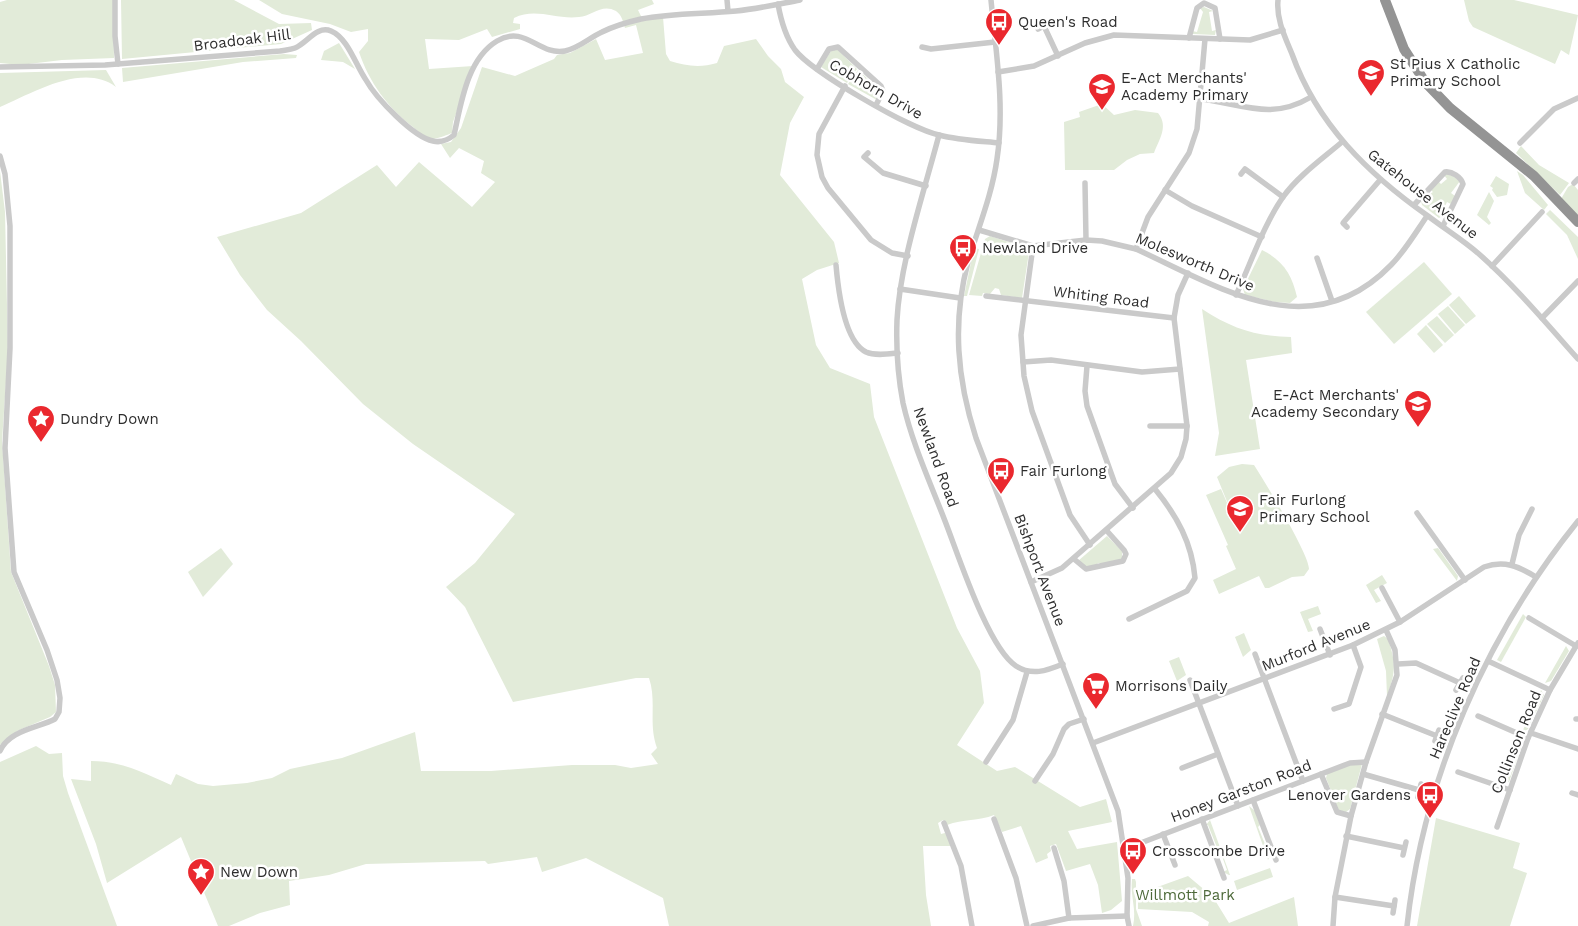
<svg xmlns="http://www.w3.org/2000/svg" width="1578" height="926" font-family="'Work Sans',sans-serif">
  <rect width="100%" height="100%" fill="#fff"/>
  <g fill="#e2ebd9">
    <polygon points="7,0 113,0 114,58 62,60 20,65 0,63 0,2"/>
    <polygon points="121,0 234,0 279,24 311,23 312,30 281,44 122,59"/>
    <path d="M259,0H652L654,4L638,10L643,20L663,17L666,54L670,61C686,66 700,68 717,63L724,46L756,39L768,56L781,69L785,82L804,97L790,123L780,175L834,242L839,263L817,270L802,279L816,345L830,368L870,384L874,417L957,628L980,671L984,703L957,745L997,771L1015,767L1080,807L1106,799L1112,822L1068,831L1077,849L1117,842L1122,901L1111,910L1102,913L1098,885L1090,864L1066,871L1056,844L1050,846L1051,851L1047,854L1048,858L1036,863L1021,826L1002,832L994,815C979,821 963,819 947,825L943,820L938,823L941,834L945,833L952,846H923L926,895L931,926H669L663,898L586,858L542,872L537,857L488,864L485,861L366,864L329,875L289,881L290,905L260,913L229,926H218L181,837L107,883L96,844L71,779L91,781V761C122,761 144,773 171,785L176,774L198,784L213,786L247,783L272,778L290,769L342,758L415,732L421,771H491L572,765H615L631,768L658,764L651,754L657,748C648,723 657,702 649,678H636L513,702L465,607L446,587L475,563L515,514L413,444L363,404L301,341L267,310L240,275L217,237L301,213L377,165L396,187L419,162L472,207L495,182L481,173L484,161L459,148L450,158L441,144L451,142L461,128L482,67L515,76L554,59L557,55L570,53L596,39L605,60L643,53L636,25L625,28C623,22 622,15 616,11C602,3 592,16 579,17C556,20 536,7 514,18L513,23L520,24V29L492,37L487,29L459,40L425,39L429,69L473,66L453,122L452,133C447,135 439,138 433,139C426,139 419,132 413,127C388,108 369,82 359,52L368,41V29L351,32L330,24L282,14Z"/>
    <polygon points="1464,0 1514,0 1578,15 1569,55 1561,50 1555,64 1473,27 1469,21"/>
    <polygon points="1204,7 1213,11 1209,12 1212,31 1216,30 1215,35 1193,34 1192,31 1197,32 1203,12 1200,8"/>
    <polygon points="339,43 355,69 343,62 321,60 324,51"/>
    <polygon points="837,49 857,69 847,83 821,67 831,51"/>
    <polygon points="284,54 297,55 296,58 243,62 123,82 122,68"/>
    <path d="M106,70L116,87C83,62 33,93 0,107V73Z"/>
    <polygon points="858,70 879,89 877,100 848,84"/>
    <path d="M1102,104L1114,115L1135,110L1158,113C1169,126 1159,140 1154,153L1140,154L1127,160L1114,170H1065L1064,122L1080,117L1079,112Z"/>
    <polygon points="1521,146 1539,165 1569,183 1560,195 1516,153"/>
    <polygon points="0,171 5,212 8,352 2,441 11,572 49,666 55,685 56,712 50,717 17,731 0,745"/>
    <polygon points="1517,171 1523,175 1548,205 1544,210 1525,193"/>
    <polygon points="1448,172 1460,181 1451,193 1455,196 1451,204 1447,202 1442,212 1445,214 1439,218 1422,205 1421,201 1433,192 1430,189 1438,181 1441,184 1447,179 1444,175"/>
    <polygon points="1496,176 1509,184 1507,195 1497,197 1492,190 1493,188 1490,186"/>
    <polygon points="1573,184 1578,190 1578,215 1561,199 1568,187"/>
    <polygon points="1489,192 1494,201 1487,217 1491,223 1489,225 1477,215"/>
    <polygon points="1550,210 1578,237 1578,259 1567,235 1546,214"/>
    <polygon points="990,236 1027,248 1029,252 1022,298 1001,295 999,289 995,288 990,294 983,293 982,296 969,295 985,239"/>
    <polygon points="974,248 979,249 967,296 964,296"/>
    <path d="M1262,250C1283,260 1292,275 1297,297L1290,303L1275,302L1245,295L1243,289Z"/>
    <polygon points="1424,262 1452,294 1394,344 1366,312"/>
    <polygon points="1459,296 1476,316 1466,324 1449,305"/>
    <polygon points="1448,306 1465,325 1455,334 1438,314"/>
    <path d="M1202,309C1233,329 1255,336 1291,337L1292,353L1246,360L1260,449L1215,456L1219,433Z"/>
    <polygon points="1437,316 1454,335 1445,343 1427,324"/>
    <polygon points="1426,325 1443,345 1434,353 1417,334"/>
    <path d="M1242,464L1254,465C1265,482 1309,554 1309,569L1304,576L1292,577L1269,588H1265L1259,576L1219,594L1213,580L1236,569L1226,546L1228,545L1206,495L1221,489L1235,521L1217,477L1229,467Z"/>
    <polygon points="1107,536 1122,551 1122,559 1111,563 1098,563 1096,566 1086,568 1078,561"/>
    <polygon points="221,548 233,564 203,597 188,572"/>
    <polygon points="1438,548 1458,576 1457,581 1433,549"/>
    <polygon points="1382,575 1387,583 1374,590 1381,601 1376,603 1366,585"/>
    <polygon points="1318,606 1321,614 1308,619 1313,631 1308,632 1300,612"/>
    <polygon points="1523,614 1526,617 1501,662 1497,660"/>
    <polygon points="1244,633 1251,650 1243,657 1235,637"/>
    <path d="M1384,636L1388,639C1396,663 1396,672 1387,696L1386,671L1377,639Z"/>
    <polygon points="1566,646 1569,651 1551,681 1545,683"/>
    <polygon points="1179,657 1186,675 1177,681 1169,661"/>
    <polygon points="1541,690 1544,695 1528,729 1525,731 1523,730"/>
    <polygon points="1520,738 1523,742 1509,782 1503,783"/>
    <polygon points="36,746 49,754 62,753 63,776 68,793 117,926 0,926 0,762"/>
    <polygon points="1362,764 1350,809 1346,812 1339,811 1326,778 1327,774 1350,765"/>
    <polygon points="1249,806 1255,811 1260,825 1258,827 1269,854 1271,854 1268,860"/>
    <polygon points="1436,818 1520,843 1513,868 1527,873 1510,926 1417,926"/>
    <polygon points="1210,820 1230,875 1229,875 1223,872 1227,870 1219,848 1215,849 1216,845 1208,825 1206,825"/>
    <polygon points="1270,868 1273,877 1237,890 1234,881"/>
    <polygon points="1188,876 1213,897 1229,923 1294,897 1298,926 1208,926 1209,922 1192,912 1138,909 1138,894"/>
    <path d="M1132,879H1135L1136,882V909L1142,926H1133C1137,910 1130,896 1132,879Z"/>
  </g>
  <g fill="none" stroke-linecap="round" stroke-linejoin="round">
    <g stroke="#cacaca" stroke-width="5.5">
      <polyline points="115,0 115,36 118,64"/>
      <polyline points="727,0 728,11"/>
      <path d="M991,0C996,53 1005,106 997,159C992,195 978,228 968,262C952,322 957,379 976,438L1118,811L1128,878L1127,916L1129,926"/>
      <path d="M1278,0C1276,19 1285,37 1292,54C1317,124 1368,174 1428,216C1445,229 1463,240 1479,254C1515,286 1546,323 1578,359"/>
      <path d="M778,4C781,21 785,36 795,50C812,72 910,129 939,135C958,140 979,141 999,143"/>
      <polyline points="1044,26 1058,56"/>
      <polyline points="1038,29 1049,23"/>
      <polyline points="1189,38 1197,8 1204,3 1215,8 1220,39"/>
      <polyline points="922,47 931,49 995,42"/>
      <path d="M0,67L105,65L280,51C285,50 290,50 295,48C307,43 317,25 331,31C348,38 356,66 366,80C376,98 413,137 433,141C441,143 448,140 454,135C461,104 467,59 497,41C525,24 539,56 565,51C579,48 589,38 602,32C614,26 628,22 641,19C672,13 705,14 736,11C757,9 779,4 800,0"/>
      <polyline points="817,69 829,49 838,47 881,86 883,91 876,105"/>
      <polyline points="998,72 1034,66 1085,43 1114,35 1250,40 1283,30"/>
      <polyline points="845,86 819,134 817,155 822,177 828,188 871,240 892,253 908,256"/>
      <path d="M1201,99C1243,104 1271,121 1311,97"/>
      <path d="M939,135C924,192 900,262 897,320C896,347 898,377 903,403C912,443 930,482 945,521C958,554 988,648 1016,666C1032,676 1046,671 1063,664"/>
      <polyline points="1520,143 1554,109 1578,98"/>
      <polyline points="868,153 864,157 883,173 926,186"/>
      <path d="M0,156L5,174L10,226V348L5,448L14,572L47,650L57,680L60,698L59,712L55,719C38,728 9,730 0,751"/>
      <polyline points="1241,174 1245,169 1283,197"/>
      <polyline points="1085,183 1086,240"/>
      <polyline points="1574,183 1578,179"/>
      <polyline points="1165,190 1192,206 1262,237"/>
      <path d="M1414,205L1445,172C1452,171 1461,177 1463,184L1443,226"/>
      <polyline points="1347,227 1343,223 1380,180"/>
      <path d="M979,230L1033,246L1086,240L1102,241L1136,249C1219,287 1311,348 1391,265C1405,251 1416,232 1427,216"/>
      <polyline points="1033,246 1021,335 1024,376 1032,411 1070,515 1090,545"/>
      <polyline points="1136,249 1148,217 1189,153 1197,129 1205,39"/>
      <polyline points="1317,258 1332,301"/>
      <path d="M836,265C838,288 844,341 866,352C875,356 888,354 898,353"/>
      <polyline points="1492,266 1542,212"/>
      <polyline points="900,289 960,298"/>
      <path d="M1236,295C1251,263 1263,226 1283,197C1298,176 1322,159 1342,142"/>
      <polyline points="986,296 1174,318"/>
      <polyline points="1542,318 1578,281"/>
      <polyline points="1023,362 1051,360 1142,372 1180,369"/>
      <polyline points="1087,366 1085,391 1087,406 1115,484 1133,508"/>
      <polyline points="1150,426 1187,426"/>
      <polyline points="1417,513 1465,580"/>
      <polyline points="1074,559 1086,569 1123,561 1126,554 1124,550 1107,531"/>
      <polyline points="1512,564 1519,535 1532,509"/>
      <polyline points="1031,582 1062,568 1171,473 1181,457 1186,439 1187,426 1174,318 1178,295 1188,273"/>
      <polyline points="1382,588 1400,622"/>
      <polyline points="1529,618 1576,646"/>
      <path d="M1129,619L1187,591L1195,578C1192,543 1177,516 1155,489"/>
      <polyline points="1320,629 1330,655"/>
      <polyline points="1255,654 1303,781"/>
      <polyline points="1488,661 1550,690"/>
      <polyline points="1398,664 1416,663 1460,683"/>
      <polyline points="1190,680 1238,806"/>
      <polyline points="1456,690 1463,678"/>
      <polyline points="1334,709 1349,704 1361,667 1353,645"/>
      <polyline points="1382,714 1437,736"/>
      <polyline points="1478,716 1528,738"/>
      <polyline points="1576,719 1578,719"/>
      <polyline points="1531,733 1578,749"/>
      <polyline points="1435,741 1439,730"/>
      <path d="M1093,743L1353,645L1400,622L1484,567C1504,560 1518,566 1536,577"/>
      <polyline points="986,762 1013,720 1027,672"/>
      <polyline points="1182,768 1218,754"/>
      <polyline points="1458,772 1510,790"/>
      <polyline points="1321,774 1337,812 1351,816"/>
      <polyline points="1363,774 1419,790"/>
      <polyline points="1035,781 1053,754 1064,729 1069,724 1084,719"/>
      <polyline points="1572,793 1578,795"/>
      <polyline points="1418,797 1421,784"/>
      <polyline points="1253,800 1276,860"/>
      <polyline points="994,819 1016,878 1027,926"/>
      <polyline points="1202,819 1224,878"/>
      <polyline points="944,823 961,866 972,926"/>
      <polyline points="1497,827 1528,738 1550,690 1578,643"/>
      <polyline points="1163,834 1175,865"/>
      <polyline points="1346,836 1404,848"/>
      <polyline points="1054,848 1064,881 1069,918"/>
      <polyline points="1125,849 1350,763 1366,762"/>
      <polyline points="1403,855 1406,842"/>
      <polyline points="1335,897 1394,906"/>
      <polyline points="1393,913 1395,900"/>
      <polyline points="1033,926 1069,918 1127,916"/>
      <polyline points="1333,926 1335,897 1351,816 1366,762 1397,675 1395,650 1386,630"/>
      <path d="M1407,926C1423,779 1486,635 1578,521"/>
    </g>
    <polyline stroke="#949494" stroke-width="10" points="1385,0 1404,49 1425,82 1450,108 1534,176 1578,222"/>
  </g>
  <defs>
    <symbol id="bus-pin" viewBox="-11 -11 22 30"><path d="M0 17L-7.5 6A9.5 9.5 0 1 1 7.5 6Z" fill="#ea282e" stroke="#fff"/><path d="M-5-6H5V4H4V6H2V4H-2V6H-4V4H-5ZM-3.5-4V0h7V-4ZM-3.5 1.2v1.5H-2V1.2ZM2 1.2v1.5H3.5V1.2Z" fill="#fff"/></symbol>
    <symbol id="school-pin" viewBox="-11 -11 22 30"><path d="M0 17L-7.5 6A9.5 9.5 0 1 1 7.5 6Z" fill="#ea282e" stroke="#fff"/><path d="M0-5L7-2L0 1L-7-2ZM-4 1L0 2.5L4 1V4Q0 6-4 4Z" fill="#fff"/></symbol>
    <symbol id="sight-pin" viewBox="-11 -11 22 30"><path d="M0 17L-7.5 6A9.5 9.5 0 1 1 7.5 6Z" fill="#ea282e" stroke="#fff"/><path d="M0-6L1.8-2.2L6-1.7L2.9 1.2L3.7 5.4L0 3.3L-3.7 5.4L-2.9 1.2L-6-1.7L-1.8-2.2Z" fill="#fff"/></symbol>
    <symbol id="supermarket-pin" viewBox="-11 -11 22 30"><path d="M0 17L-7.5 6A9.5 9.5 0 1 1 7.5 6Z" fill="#ea282e" stroke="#fff"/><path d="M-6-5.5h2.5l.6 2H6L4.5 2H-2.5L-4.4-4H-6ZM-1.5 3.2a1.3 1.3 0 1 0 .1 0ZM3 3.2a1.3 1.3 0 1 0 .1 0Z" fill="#fff"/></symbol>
  </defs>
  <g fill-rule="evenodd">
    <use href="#bus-pin" x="983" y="6" width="32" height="43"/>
    <use href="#school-pin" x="1355" y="57" width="32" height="43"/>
    <use href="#school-pin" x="1086" y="71" width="32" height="43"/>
    <use href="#bus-pin" x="947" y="232" width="32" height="43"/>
    <use href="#school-pin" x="1402" y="388" width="32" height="43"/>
    <use href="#sight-pin" x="25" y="403" width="32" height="43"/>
    <use href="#bus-pin" x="985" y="455" width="32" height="43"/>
    <use href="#school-pin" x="1224" y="493" width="32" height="43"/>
    <use href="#supermarket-pin" x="1080" y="670" width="32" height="43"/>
    <use href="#bus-pin" x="1414" y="779" width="32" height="43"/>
    <use href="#bus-pin" x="1117" y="835" width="32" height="43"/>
    <use href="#sight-pin" x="185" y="856" width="32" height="43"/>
  </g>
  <g text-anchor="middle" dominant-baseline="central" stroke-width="5" stroke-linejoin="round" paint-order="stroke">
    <g font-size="15" fill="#2d2d2d" stroke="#fff" text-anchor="start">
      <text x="1018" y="22">Queen's Road</text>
      <text x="1390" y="64">St Pius X Catholic<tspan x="1390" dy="17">Primary School</tspan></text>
      <text x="1121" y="78">E-Act Merchants'<tspan x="1121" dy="17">Academy Primary</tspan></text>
      <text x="982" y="248">Newland Drive</text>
      <text x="1399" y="395" text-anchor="end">E-Act Merchants'<tspan x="1399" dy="17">Academy Secondary</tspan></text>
      <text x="60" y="419">Dundry Down</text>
      <text x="1020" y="471">Fair Furlong</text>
      <text x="1259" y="500">Fair Furlong<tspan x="1259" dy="17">Primary School</tspan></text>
      <text x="1115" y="686">Morrisons Daily</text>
      <text x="1411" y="795" text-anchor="end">Lenover Gardens</text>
      <text x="1152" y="851">Crosscombe Drive</text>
      <text x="220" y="872">New Down</text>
    </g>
    <g font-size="15" fill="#2d2d2d" stroke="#fff">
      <text transform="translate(242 40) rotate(-7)">Broadoak Hill</text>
      <text transform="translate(876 89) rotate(30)">Cobhorn Drive</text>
      <text transform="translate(1423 194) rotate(38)">Gatehouse Avenue</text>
      <text transform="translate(1195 262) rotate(23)">Molesworth Drive</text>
      <text transform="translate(1101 297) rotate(7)">Whiting Road</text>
      <text transform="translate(936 457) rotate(70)">Newland Road</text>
      <text transform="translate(1040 570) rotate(69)">Bishport Avenue</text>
      <text transform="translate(1316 645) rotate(-22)">Murford Avenue</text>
      <text transform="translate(1455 708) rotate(-67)">Hareclive Road</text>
      <text transform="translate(1516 742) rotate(-68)">Collinson Road</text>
      <text transform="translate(1241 791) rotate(-21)">Honey Garston Road</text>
    </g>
    <g font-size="15" fill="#4d6939" stroke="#fff">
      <text x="1185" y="895">Willmott Park</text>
    </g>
  </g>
</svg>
